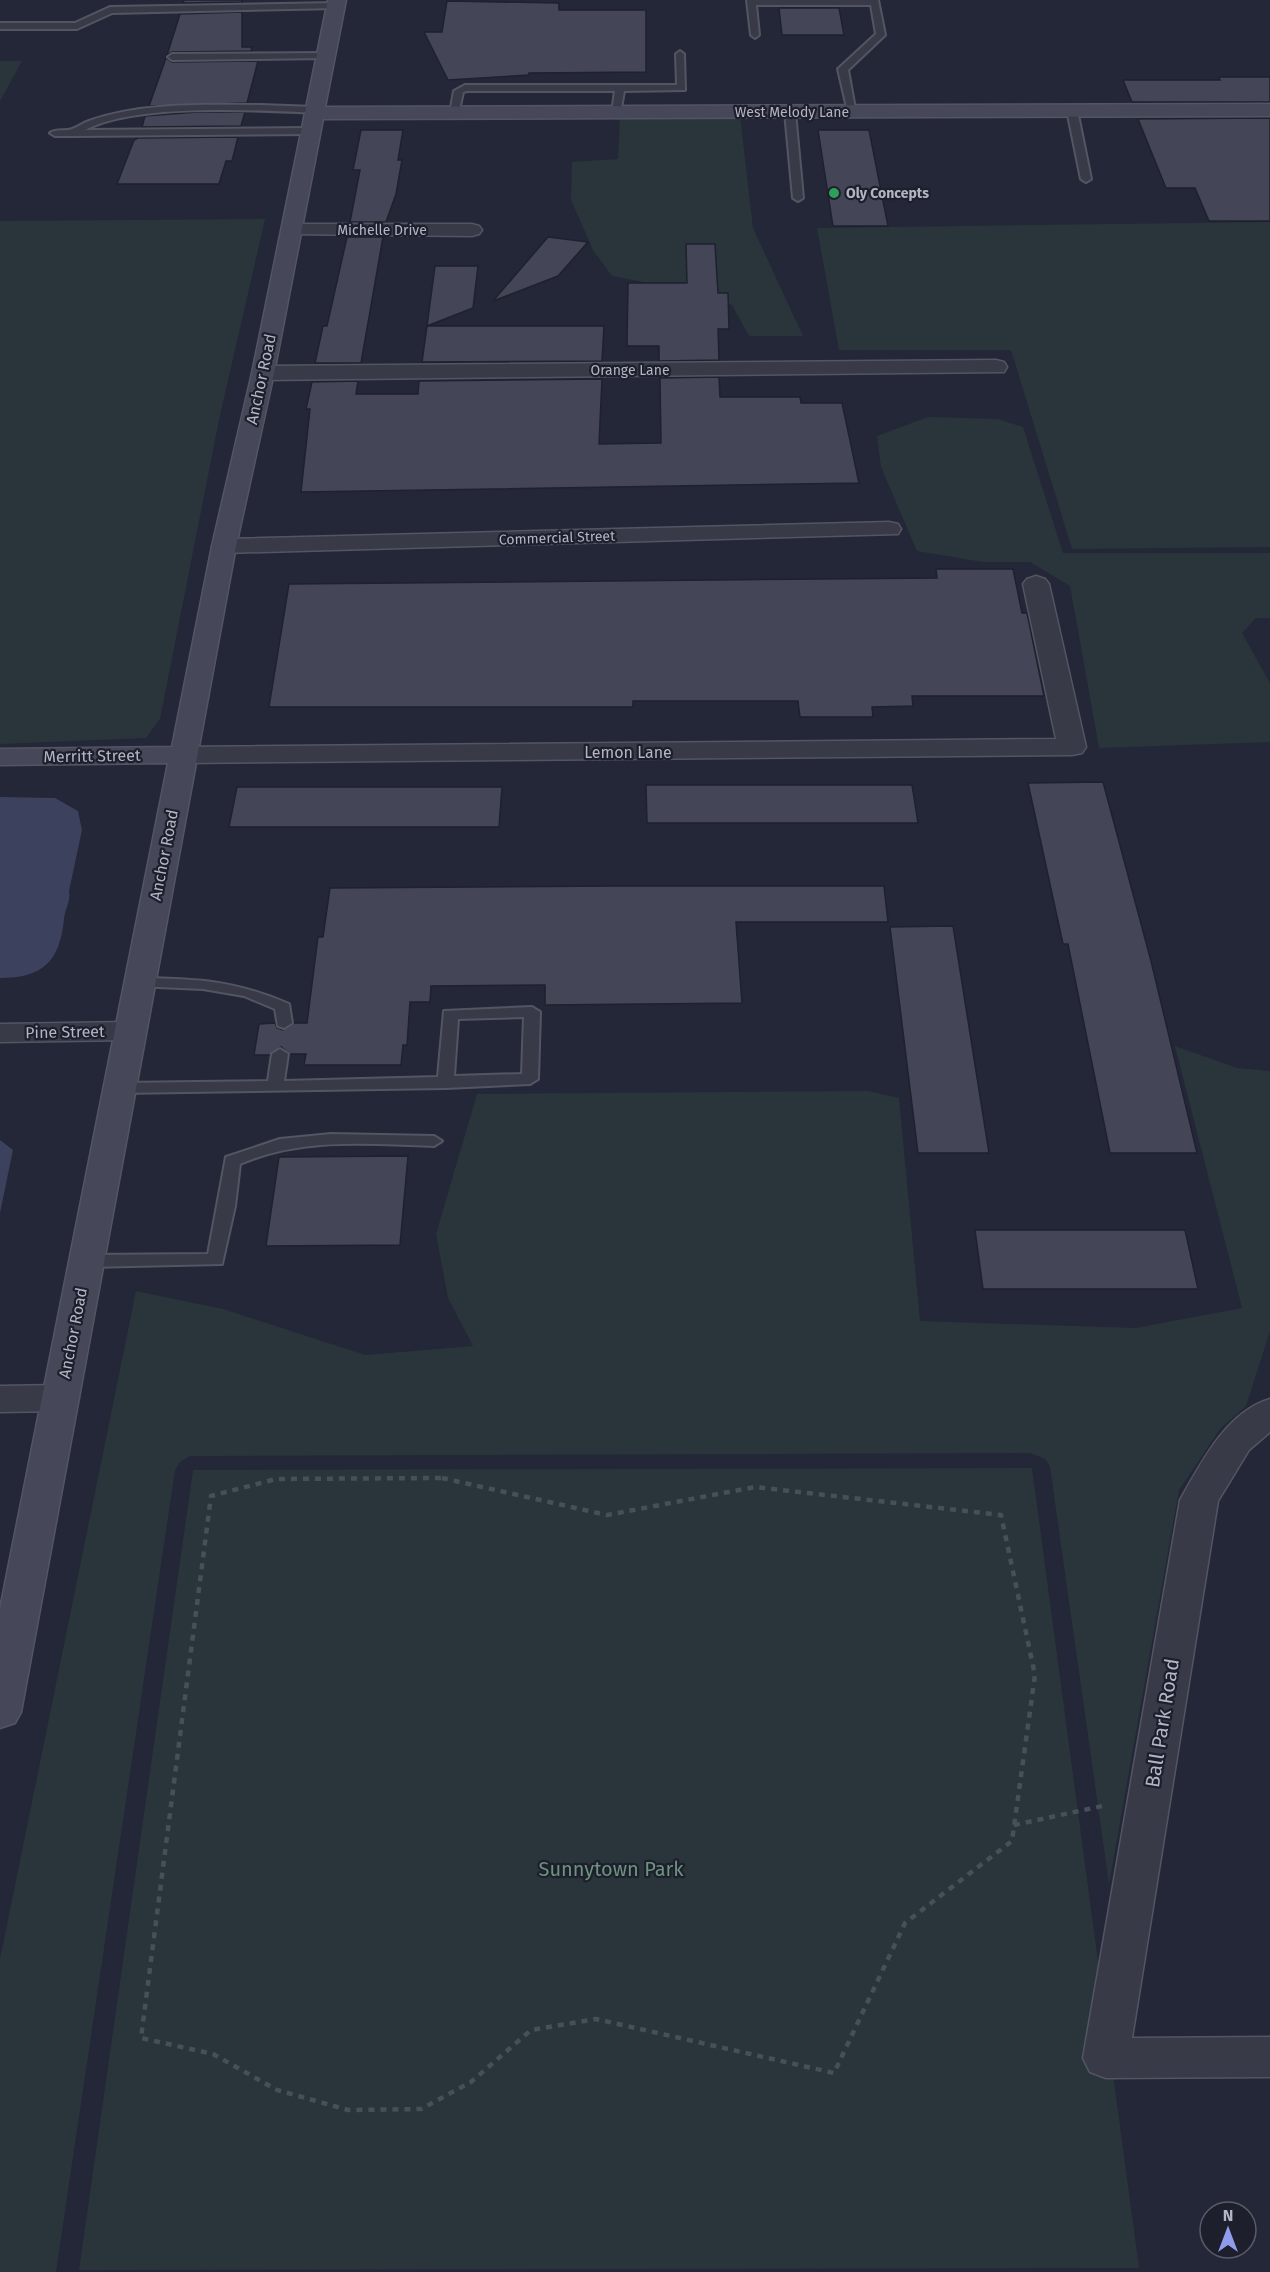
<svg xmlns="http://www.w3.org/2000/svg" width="1270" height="2272" font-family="'Fira Sans',sans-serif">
  <rect width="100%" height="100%" fill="#242737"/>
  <g fill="#29353b">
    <polygon points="0,61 22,61 0,101"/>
    <polygon points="740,116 753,228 803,336 749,336 732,305 701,293 612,276 593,250 571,200 572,162 618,159 620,117"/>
    <polygon points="265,219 219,420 160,719 146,738 0,744 0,221"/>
    <polygon points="1270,222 1270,547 1072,549 1011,350 839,350 817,228"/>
    <polygon points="928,417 998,419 1023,427 1063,553 1270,553 1270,618 1256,618 1242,633 1270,683 1270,742 1099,748 1070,586 1030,562 983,562 917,551 881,467 877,436"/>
    <polygon points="1175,1046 1237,1068 1270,1071 1270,1331 1246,1406 1220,1429 1179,1490 1109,1884 1050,1467 1045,1459 1030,1453 190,1456 180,1462 175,1470 56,2272 0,2272 0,1959 136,1291 223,1309 365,1355 473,1346 448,1298 436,1234 477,1094 868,1091 899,1098 920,1321 1136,1328 1242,1308"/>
    <polygon points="1032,1468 1139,2268 79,2270 193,1470"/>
  </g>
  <g fill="#3c415e">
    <path d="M0,797L55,798L78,811L82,830L69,891C71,902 65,908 64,919C60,961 43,978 0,978Z"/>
    <polygon points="0,1140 13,1150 0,1213"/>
  </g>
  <g fill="#444658" stroke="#1f212e" stroke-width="1.5">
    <polygon points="184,0 242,0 242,2 183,3"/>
    <polygon points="447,1 559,3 559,10 646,10 646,72 529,73 529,75 448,80 424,32 442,32"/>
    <polygon points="779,8 839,8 844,35 782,35"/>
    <polygon points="242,12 242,47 252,47 251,51 172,52 167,55 180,14"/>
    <polygon points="166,58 172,62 258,61 247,103 149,106"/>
    <polygon points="1219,77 1270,77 1270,102 1132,102 1123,80 1220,80"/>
    <polygon points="197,112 245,112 241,126 142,127 145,116"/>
    <polygon points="1270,118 1270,221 1209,221 1195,188 1166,188 1138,119"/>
    <polygon points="361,130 403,130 398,160 402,160 396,194 386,222 350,222 360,170 353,170"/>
    <polygon points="818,130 869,130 888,226 833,226"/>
    <polygon points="238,137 232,161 226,161 219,184 117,184 134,140 138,138"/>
    <polygon points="347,237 383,237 361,363 315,363 323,326 327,326"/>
    <polygon points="548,237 588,242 558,276 493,301"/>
    <polygon points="686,244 715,244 718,293 728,293 729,329 718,329 719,360 659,361 659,346 627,346 628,283 687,283"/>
    <polygon points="435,266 478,266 473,308 427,326"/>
    <polygon points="427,326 604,326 602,361 422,362"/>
    <polygon points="719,377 720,397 800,397 801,403 842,403 859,483 301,492 310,409 306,409 312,382 358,381 356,394 418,394 419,381 602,379 599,444 661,443 660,378"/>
    <polygon points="936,569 1013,569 1022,613 1027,613 1044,696 912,696 913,706 872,707 873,717 800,717 798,701 633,701 633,707 269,707 289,584 937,578"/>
    <polygon points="1103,782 1151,961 1197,1153 1110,1153 1068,944 1063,944 1028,783"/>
    <polygon points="646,785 912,785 918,823 647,823"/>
    <polygon points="237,787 502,787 499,827 229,827"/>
    <polygon points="615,886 884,886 888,922 736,922 742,1003 545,1005 545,985 431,986 430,1002 410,1002 407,1045 403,1045 401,1065 304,1065 306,1054 290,1054 281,1047 270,1055 254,1055 259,1024 275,1023 277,1028 283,1030 294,1023 307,1023 318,937 323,937 330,888"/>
    <polygon points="953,926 989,1153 918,1153 890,927"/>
    <polygon points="408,1156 400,1245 266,1246 279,1157"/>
    <polygon points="975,1230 1185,1230 1198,1289 983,1289"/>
  </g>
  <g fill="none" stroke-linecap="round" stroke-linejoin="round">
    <defs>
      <g id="lane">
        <polygon points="747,0 878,0 885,35 848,70 856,114 848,112 838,69 876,34 871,5 756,5 759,35 755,38 751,35"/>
        <polygon points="336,3 339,4 339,8 112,13 77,29 0,29 0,23 75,23 110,7"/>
        <polygon points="680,51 684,54 685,90 624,91 620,114 612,112 615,91 467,91 463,92 458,115 450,113 454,91 465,85 677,85 676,54"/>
        <polygon points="326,53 330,56 329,58 172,60 168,57 172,54"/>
        <path d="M261,105L315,107L320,110L315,113C257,110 135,103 85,130L311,128L316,131L311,134L72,136H55L50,133C57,128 65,132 72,129C78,127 83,123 89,121C143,102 205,105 261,105Z"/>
        <polygon points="1072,107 1077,110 1091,179 1086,182 1081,179 1067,110"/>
        <polygon points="790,109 795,112 803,198 798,201 793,198 785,112"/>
        <path d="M139,978C198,979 233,980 289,1004L292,1023L284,1028L278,1026L275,1009L244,996L203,989L134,986L131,983Z"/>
        <path d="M532,1007L540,1012L538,1079L530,1084L446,1088L119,1093L111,1088L119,1083L268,1081L272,1054L280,1049L288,1054L284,1081L438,1077L444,1011ZM524,1017L522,1074L454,1076L458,1019Z"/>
        <path d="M331,1134L434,1136L442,1141L434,1146C368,1144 302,1137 240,1164L235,1206L222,1264L87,1267L78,1261L87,1255L208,1254L226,1157L280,1139Z"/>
      </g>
      <g id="street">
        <polygon points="292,224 472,224 479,226 482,230 479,234 472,236 285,234 282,230 285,226"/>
        <polygon points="996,360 1004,362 1007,367 1004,372 263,380 255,378 252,373 255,368 263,366"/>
        <polygon points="889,522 898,524 901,529 898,534 224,553 215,551 212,546 215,541 224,539"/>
        <polygon points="1036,576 1045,579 1049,584 1086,747 1082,753 1072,755 183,763 173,761 169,755 173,749 183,747 1056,739 1023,584 1027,579"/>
        <polygon points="129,1022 140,1024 145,1031 140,1038 129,1040 0,1042 0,1024"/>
        <polygon points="61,1385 74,1389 79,1398 74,1407 61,1411 0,1412 0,1386"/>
        <path d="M1270,1399V1432L1249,1450L1218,1501L1132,2038L1270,2037V2077L1106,2078L1090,2072L1083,2058L1180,1500C1201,1463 1226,1412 1270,1399Z"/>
      </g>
      <polygon id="secondary" points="328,0 346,0 325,107 1270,104 1270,116 323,119 274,373 236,546 21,1712 15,1723 0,1728 0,1609 168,763 0,765 0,749 172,747 212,546 252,373"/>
    </defs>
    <use href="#lane" stroke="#535563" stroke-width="4"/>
    <use href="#street" stroke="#535563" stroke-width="3"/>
    <use href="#secondary" stroke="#535563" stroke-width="3"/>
    <g stroke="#465058" stroke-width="4.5" stroke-dasharray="6 6" stroke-linecap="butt">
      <polygon points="442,1478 607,1515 755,1487 1001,1515 1035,1675 1012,1841 905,1923 834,2073 596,2019 531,2030 471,2082 421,2109 348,2110 277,2090 213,2054 141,2038 211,1496 276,1479"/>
      <polyline points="1014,1825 1107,1805"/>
    </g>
    <use href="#lane" fill="#383a48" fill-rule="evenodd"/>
    <use href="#street" fill="#383a48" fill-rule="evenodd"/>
    <use href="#secondary" fill="#46485a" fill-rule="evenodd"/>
  </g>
  <circle fill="#2e9e5b" stroke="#1d1f2c" stroke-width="2" cx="834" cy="193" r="6"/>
  <g text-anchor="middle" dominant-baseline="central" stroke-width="4.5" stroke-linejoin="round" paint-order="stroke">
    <g font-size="14" fill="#b3b5c4" stroke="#1d1f2c">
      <text x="792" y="112">West Melody Lane</text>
      <text x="382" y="230">Michelle Drive</text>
      <text x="630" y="370">Orange Lane</text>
      <text transform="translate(557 538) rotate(-2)">Commercial Street</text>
    </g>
    <g font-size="14" font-weight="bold" fill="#b3b5c4" stroke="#1d1f2c" text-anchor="start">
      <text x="846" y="193">Oly Concepts</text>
    </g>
    <g font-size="16" fill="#b3b5c4" stroke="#1d1f2c">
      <text transform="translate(261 379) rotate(-78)">Anchor Road</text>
      <text x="628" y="752">Lemon Lane</text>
      <text transform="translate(92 756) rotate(-1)">Merritt Street</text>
      <text transform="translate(164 855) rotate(-79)">Anchor Road</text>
      <text transform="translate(65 1032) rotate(-1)">Pine Street</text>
      <text transform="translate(73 1333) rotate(-79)">Anchor Road</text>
    </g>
    <g font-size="20" fill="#b3b5c4" stroke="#1d1f2c">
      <text transform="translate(1162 1723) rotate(-81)">Ball Park Road</text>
    </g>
    <g font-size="20" fill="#6d927f" stroke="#1d1f2c">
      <text x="611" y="1869">Sunnytown Park</text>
    </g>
  </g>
  <g transform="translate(1228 2230)"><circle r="28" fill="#1d1f2c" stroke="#595b69" stroke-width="1.5"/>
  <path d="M0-4.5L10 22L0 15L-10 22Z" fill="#919beb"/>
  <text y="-9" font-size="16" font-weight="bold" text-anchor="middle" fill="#b3b5c4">N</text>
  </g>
</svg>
